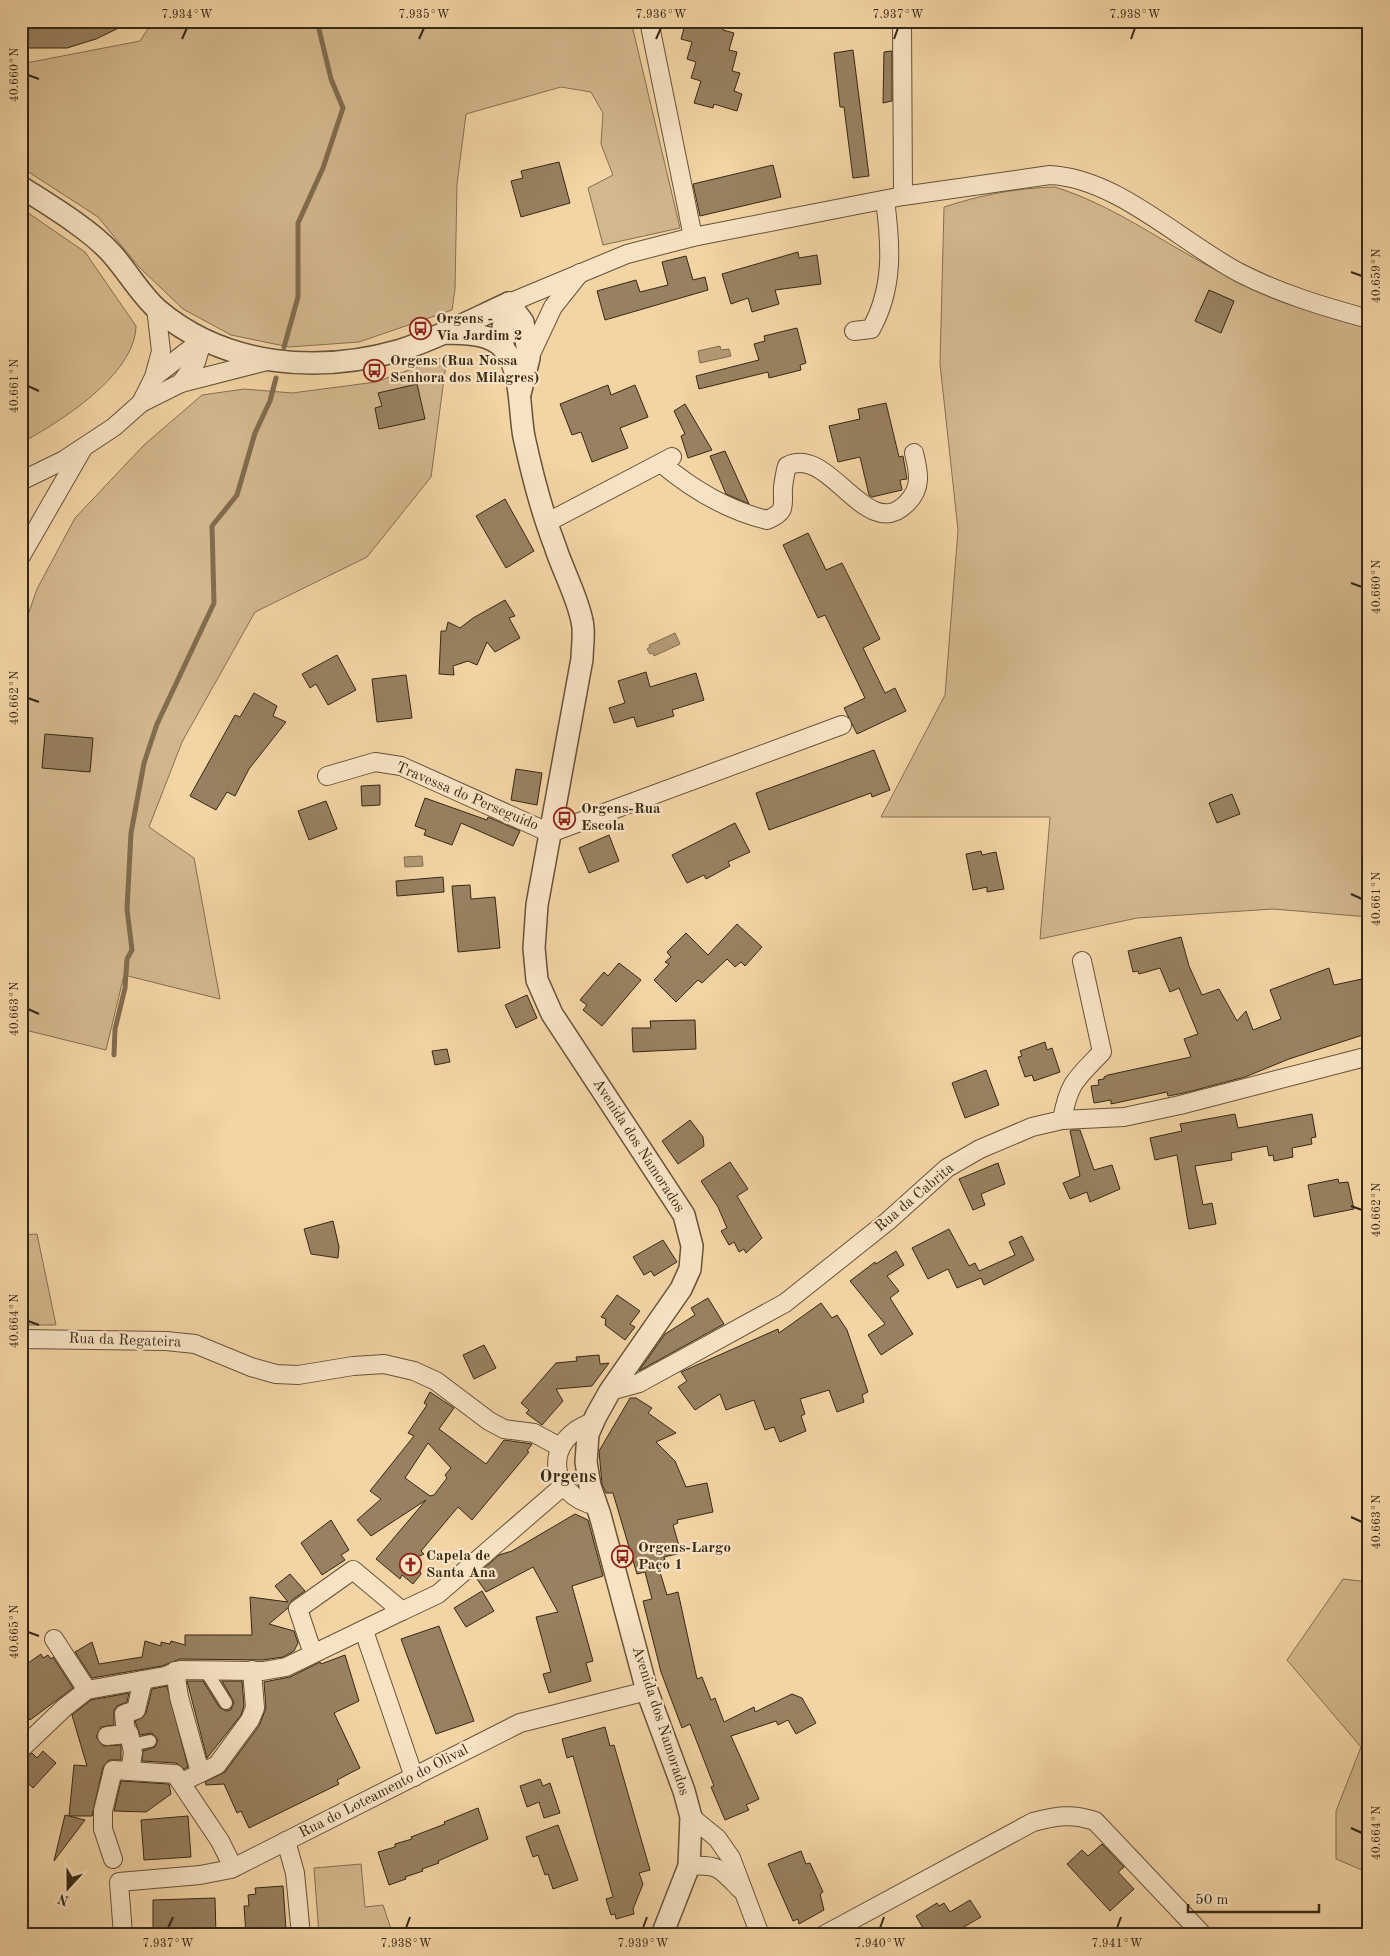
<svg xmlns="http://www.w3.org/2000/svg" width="1390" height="1956" font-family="'Old Standard TT',serif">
  <rect width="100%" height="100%" fill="#f3d4a5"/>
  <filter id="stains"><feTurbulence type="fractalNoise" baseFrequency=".004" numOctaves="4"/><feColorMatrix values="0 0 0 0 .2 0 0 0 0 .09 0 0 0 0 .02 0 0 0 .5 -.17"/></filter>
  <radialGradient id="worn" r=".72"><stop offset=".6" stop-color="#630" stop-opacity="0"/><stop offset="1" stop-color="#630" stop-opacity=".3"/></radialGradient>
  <g fill="#d3b78d" stroke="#847051">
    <polygon points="153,21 631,21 680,228 603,245 588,188 613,175 601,144 603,113 591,92 561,87 466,114 457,184 455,289 452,310 359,342 289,347 231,335 183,309 139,267 98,217 21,167 21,64 140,41"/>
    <path d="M1055,187C1109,204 1154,236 1203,263C1255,292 1311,314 1369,328V917L1273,909L1137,918L1040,939L1050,817H881L945,695L958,530L940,364L944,207C981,195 1016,188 1055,187Z"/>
    <path d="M21,208L85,252L136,326C135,375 60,422 21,443Z"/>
    <polygon points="447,356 431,477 367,557 255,612 182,742 149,827 194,858 220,999 124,975 106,1050 21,1029 21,635 37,589 75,518 144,445 202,395 244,389 292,393 376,382"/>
    <polygon points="37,1234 56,1325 21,1325 21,1235"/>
    <polygon points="1343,1579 1369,1582 1369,1873 1336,1859 1336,1811 1361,1747 1287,1660"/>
    <polygon points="361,1864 365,1907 383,1905 393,1935 319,1935 314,1868"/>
  </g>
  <g fill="#b39a74" stroke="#816c4e">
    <polygon points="720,346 721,350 729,349 731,356 700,363 698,351"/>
    <polygon points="675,633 680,644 654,656 653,653 650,654 647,649 650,647 649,645"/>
    <polygon points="422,856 423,866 405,867 404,857"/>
  </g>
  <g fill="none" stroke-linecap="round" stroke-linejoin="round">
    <g stroke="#816c4e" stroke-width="5">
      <polyline points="284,347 298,297 298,223 323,168 343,108 331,79 317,21"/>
      <polyline points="114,1055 115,1029 125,988 127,959 132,950 127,909 131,833 144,763 157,724 214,603 212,526 237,495 255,433 270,401 276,378"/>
    </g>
  </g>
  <g fill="#988160" stroke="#362815" fill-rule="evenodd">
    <polygon points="74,21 133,21 96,39 67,48 21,48 21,27 39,27 39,23"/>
    <polygon points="686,21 726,21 723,30 734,33 729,50 737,52 732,71 740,73 734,91 742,94 737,111 714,104 713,108 694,103 701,81 691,78 696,62 687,59 692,42 681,39"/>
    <polygon points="853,50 869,176 853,178 844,107 840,107 834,53"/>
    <polygon points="892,51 892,101 883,103 884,52"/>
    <polygon points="559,162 570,203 521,217 511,181 523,178 521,171"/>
    <polygon points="773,165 781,197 700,216 693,184"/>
    <polygon points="798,252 799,258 817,255 821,284 775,290 779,304 752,312 748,298 731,304 722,274"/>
    <polygon points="686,256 693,280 705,277 708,290 605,320 597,291 636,280 640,292 668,285 662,262"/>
    <polygon points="1209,290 1234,301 1221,333 1195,321"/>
    <polygon points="797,328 806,363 800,365 801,370 769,378 768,372 699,389 696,376 759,360 754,344 765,341 764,336"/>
    <polygon points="417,384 425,419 379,429 375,408 382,406 378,393"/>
    <polygon points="608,385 611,395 635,385 648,417 620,428 628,448 592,462 581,432 572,435 560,404"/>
    <polygon points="886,403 899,457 903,456 907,479 900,480 902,490 872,497 869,495 860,457 838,462 829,426 860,419 858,409"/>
    <polygon points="685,404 712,450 688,458 681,436 685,434 674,411"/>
    <polygon points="725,451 749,504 726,494 710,456"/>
    <polygon points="505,499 534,551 506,568 476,516"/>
    <polygon points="808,533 826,570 842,563 880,639 863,648 885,693 895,688 906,711 857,734 844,708 865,698 825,615 818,618 783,545"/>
    <polygon points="505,600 515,616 509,618 520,638 495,652 487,642 477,665 468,661 453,666 454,675 439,674 441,631 446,631 448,622 460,628 473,618"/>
    <polygon points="337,655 356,690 328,705 316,684 310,688 302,674"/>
    <polygon points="646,672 650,687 696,673 704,700 672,710 674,716 637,727 634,717 614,723 609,708 625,703 618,681"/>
    <polygon points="406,675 412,718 377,722 372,679"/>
    <polygon points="254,693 277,706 273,716 286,722 249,769 235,796 227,792 216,810 190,796 235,715 240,717"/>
    <polygon points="45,734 93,738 90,772 42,768"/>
    <polygon points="874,750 890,790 872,797 871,793 769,830 756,793"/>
    <polygon points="516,769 542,773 537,805 511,800"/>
    <polygon points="380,785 380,805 362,806 361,786"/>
    <polygon points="1232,794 1240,814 1217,823 1209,803"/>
    <polygon points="425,798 487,820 488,817 520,831 513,846 461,823 452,845 424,835 426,830 415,826"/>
    <polygon points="326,801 337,829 309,840 298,811"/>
    <polygon points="735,823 750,852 728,862 730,866 706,879 704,875 687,883 672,855"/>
    <polygon points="609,835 619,861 589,873 579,848"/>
    <polygon points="981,851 982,855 996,852 1004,889 987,892 987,887 973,890 966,854"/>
    <polygon points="443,877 444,892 397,896 396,881"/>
    <polygon points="470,885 471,899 495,897 500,948 458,952 452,886"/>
    <polygon points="737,924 762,947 745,966 741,962 735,967 727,959 702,983 698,980 676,1002 654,980 669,964 665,962 671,957 667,952 686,933 708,955"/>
    <polygon points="1181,937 1189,966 1202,995 1219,989 1237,1021 1246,1011 1253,1030 1281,1019 1270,990 1329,968 1334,985 1362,979 1369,1007 1369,1033 1289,1059 1245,1077 1184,1093 1168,1096 1167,1092 1111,1104 1111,1100 1094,1103 1091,1086 1099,1085 1098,1080 1104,1079 1104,1077 1108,1075 1191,1057 1184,1039 1198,1034 1179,988 1170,992 1160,968 1139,974 1138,971 1133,972 1128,951"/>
    <polygon points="619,963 641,980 602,1026 583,1010 587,1005 580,1000 604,972 608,976"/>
    <polygon points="527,995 537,1018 516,1028 505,1005"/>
    <polygon points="695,1020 696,1049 633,1052 632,1028 651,1028 650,1021"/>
    <polygon points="1045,1042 1047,1050 1052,1048 1060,1072 1034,1081 1032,1075 1025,1077 1018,1057 1022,1056 1020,1051"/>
    <polygon points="447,1049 450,1062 435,1065 432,1051"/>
    <polygon points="986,1070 999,1105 965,1118 952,1083"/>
    <polygon points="1235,1114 1238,1128 1312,1114 1316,1137 1311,1138 1312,1144 1292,1148 1293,1157 1274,1161 1273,1155 1269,1156 1267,1146 1231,1153 1232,1160 1195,1166 1203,1205 1212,1203 1216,1224 1189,1229 1177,1155 1155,1160 1150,1138 1182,1131 1180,1124"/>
    <polygon points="690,1120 703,1137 704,1146 678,1164 662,1141"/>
    <polygon points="1072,1130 1080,1130 1094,1170 1112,1165 1120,1189 1090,1202 1087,1192 1070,1199 1063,1183 1080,1176 1070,1131"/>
    <polygon points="730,1162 748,1189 737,1196 762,1238 746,1253 744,1249 739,1252 734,1242 729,1245 721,1231 727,1228 718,1207 701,1181"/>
    <polygon points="998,1163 1005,1184 981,1194 985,1205 973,1210 959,1179"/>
    <polygon points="1338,1179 1339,1183 1348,1182 1354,1209 1314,1217 1308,1185"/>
    <polygon points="333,1221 339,1247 338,1258 311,1254 304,1229"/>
    <polygon points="949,1229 969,1266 975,1263 979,1271 1015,1255 1009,1242 1022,1236 1034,1260 984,1285 981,1278 957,1288 948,1269 928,1279 912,1248"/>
    <polygon points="663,1240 677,1262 654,1276 651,1271 644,1275 633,1257"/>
    <polygon points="896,1251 904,1265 887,1276 899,1291 890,1298 913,1334 881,1355 868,1335 885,1324 850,1281 875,1262 876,1264"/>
    <polygon points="617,1295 640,1311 630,1324 635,1327 625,1340 605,1325 606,1319 601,1317"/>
    <polygon points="708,1298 724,1324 639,1371 665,1334 695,1315 691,1308"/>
    <polygon points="821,1303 832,1318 837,1315 847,1330 868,1392 862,1395 864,1402 837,1412 829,1390 800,1399 805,1414 801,1416 806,1431 780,1442 774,1427 765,1430 754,1400 726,1410 720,1394 695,1410 678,1387 687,1381 681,1372 778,1329 779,1333"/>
    <polygon points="484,1345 496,1368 474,1379 463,1355"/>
    <polygon points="599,1355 600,1364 609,1363 592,1386 556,1389 563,1401 542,1425 526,1413 529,1410 521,1403 556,1363 577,1361 576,1357"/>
    <path d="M430,1392L454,1408L439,1429L486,1464L504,1440L532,1444L527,1451L529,1452L472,1520L458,1507L421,1551L424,1554L415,1558L421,1574L413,1584L402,1575L400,1579L376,1559L426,1500L371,1536L357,1520L381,1499L370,1491L414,1436L408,1433L427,1405L424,1403ZM428,1443L451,1468L445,1475L447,1478L434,1495L430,1496L405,1478Z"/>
    <polygon points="630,1398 636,1398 652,1408 648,1413 676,1433 656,1442 675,1461 686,1487 707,1483 713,1512 677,1520 678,1523 673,1525 681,1553 664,1557 667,1567 659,1569 667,1595 678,1592 697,1679 702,1677 711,1700 715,1698 724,1722 754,1707 755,1712 792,1694 802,1698 816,1723 796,1734 788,1720 778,1725 776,1721 731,1736 759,1799 746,1805 749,1810 725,1820 711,1787 714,1786 690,1724 682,1728 661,1672 643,1601 652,1599 645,1572 637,1574 613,1493 606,1493 602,1484 599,1451"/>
    <polygon points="575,1514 588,1520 603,1576 572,1586 593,1661 586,1663 591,1681 549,1693 543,1674 551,1672 536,1617 558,1612 533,1567 486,1592 475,1576 499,1555 512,1551"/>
    <polygon points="331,1520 349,1550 341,1555 345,1560 322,1575 301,1543"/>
    <polygon points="290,1574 305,1591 292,1600 288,1608 269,1624 294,1631 298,1643 294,1651 283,1657 262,1660 180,1659 162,1666 92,1678 75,1652 92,1642 99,1664 142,1657 145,1641 161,1646 161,1642 170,1644 171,1641 185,1645 185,1635 252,1635 250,1597 288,1602 275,1586"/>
    <polygon points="482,1591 494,1611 466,1627 454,1608"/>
    <polygon points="439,1626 474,1721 436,1734 401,1639"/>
    <polygon points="41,1654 43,1658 48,1655 51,1659 53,1657 73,1688 30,1720 27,1716 21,1721 21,1668"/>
    <polygon points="345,1655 359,1701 334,1713 360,1768 337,1780 339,1784 249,1828 241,1811 237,1813 224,1784 206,1785 205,1782 225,1772 259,1726 266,1708 264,1682 290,1677 320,1662 321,1664"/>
    <polygon points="187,1681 203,1681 219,1707 226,1711 231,1710 234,1702 222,1681 242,1681 244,1706 241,1715 207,1758"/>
    <polygon points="167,1686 188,1767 184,1769 176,1763 142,1761 143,1751 155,1747 158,1740 152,1733 140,1735 135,1721 143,1717 146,1713 152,1689"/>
    <polygon points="129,1693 127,1702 117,1706 114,1710 114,1725 101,1727 96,1737 103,1746 121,1745 121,1760 109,1760 103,1767 92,1816 69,1816 74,1765 87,1766 72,1715 91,1700"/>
    <polygon points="605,1727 610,1746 614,1745 650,1870 639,1873 643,1884 633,1909 634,1914 616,1919 615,1914 611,1915 606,1899 613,1897 573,1756 567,1758 562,1739"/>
    <polygon points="43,1751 56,1763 33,1788 21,1777 21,1759 32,1753 37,1758"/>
    <polygon points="540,1779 543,1786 550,1783 560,1813 544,1818 539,1802 527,1807 520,1786"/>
    <polygon points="121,1781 169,1784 171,1794 146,1812 114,1811"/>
    <polygon points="478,1808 488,1839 438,1861 439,1863 422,1869 423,1871 405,1877 406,1879 389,1885 378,1852 395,1847 395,1844 412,1839 411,1837 445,1824 444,1822"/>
    <polygon points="65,1815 85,1820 54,1861"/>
    <polygon points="188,1816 191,1857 144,1860 141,1820"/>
    <polygon points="558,1825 578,1880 553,1889 548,1874 545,1875 538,1855 533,1857 526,1837"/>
    <polygon points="1102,1844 1124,1867 1118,1872 1134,1889 1110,1911 1067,1864 1082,1850 1088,1856"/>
    <polygon points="801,1851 806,1864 810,1863 823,1892 820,1894 824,1910 799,1924 798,1919 793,1921 768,1864"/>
    <polygon points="283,1886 286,1929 283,1929 283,1935 246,1935 244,1906 249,1906 248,1895 256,1894 255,1888"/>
    <polygon points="215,1898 216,1935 153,1935 153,1900"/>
    <polygon points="970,1900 981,1917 962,1928 966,1935 927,1935 916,1916 937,1903 939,1906 944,1903 950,1912"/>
  </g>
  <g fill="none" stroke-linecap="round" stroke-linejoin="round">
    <defs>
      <g id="pedestrian">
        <polyline points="206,1671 226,1703"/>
        <polyline points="132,1745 150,1741"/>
      </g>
      <g id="minor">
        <polyline points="649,21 693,237"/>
        <polyline points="902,21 903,196"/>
        <path d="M509,303L627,254L693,237L903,196L1050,175C1117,178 1182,243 1240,273C1281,294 1325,307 1369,319"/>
        <path d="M854,331L871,329C894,288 891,245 885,200"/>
        <polyline points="529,358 553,307 580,273"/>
        <polyline points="154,377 203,339"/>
        <polyline points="181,383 267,361"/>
        <polyline points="141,403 154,377 161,351 156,308"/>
        <path d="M661,463C693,490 726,510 767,520C788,511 782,506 783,487C784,480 785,473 787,466C830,444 866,545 907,503C922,488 919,473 914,453"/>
        <polyline points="21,481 64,460 114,427 141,403 181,383 196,362 203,339"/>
        <polyline points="546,523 672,457"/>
        <polyline points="21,556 82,450"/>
        <polyline points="327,776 375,762 401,766 550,833 842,725"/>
        <path d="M1062,1120C1069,1082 1076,1079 1102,1052L1082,961"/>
        <polyline points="21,1339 166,1341 195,1344 251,1367 276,1374 298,1375 353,1366 384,1364 414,1371 436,1381 489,1421 504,1429 534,1433 560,1447"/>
        <polyline points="610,1391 639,1383 785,1303 888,1221 947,1168 980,1149 1032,1127 1062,1120 1124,1117 1180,1105 1369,1056"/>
        <path d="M593,1422C543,1438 546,1495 597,1506"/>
        <polyline points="402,1611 438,1594 563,1486"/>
        <polyline points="364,1631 414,1777"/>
        <polyline points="54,1639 87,1690"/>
        <polyline points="175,1671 179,1697 200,1772"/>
        <polyline points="126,1734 129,1733 133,1753 130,1771"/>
        <polyline points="107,1736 126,1734 124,1714 136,1710 143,1680"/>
        <polyline points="21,1749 64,1708 87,1690 165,1676 180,1670 263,1671 286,1667 402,1611 353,1570 298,1609 313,1654"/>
        <polyline points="182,1782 217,1765 250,1720 255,1708 252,1670"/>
        <polyline points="691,1817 717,1838 731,1858 760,1935"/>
        <polyline points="286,1841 295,1873 301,1935"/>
        <polyline points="113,1859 103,1829 103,1811 113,1770 175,1774 220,1841 233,1867"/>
        <path d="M689,1866C718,1864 720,1868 740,1889"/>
        <polyline points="123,1935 119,1882 200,1875 231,1869 520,1723 647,1691"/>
        <path d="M824,1935L1033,1822C1057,1816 1071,1813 1095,1821L1203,1935"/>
      </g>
      <g id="tertiary">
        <path d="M21,187C49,205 91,230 112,254C128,272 140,294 158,310C226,367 318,374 401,350C438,338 474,319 509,303"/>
        <polyline points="509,303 523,322 529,358 520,394"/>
        <path d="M444,333C464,334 489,332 504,349C522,371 519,411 524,437C532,474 541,510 555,546C563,571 577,596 582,621C585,633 582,647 582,659L537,905L534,948L537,980L552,1014L684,1215L692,1246L690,1269L681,1289L610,1391L596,1416L588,1434L586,1462L590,1486L600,1515L647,1691L684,1791L691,1817L689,1866L662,1935"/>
        <polyline points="503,348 503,327 509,303"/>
      </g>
    </defs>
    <use href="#pedestrian" stroke="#655339" stroke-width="15"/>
    <use href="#minor" stroke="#655339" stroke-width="20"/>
    <use href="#tertiary" stroke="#655339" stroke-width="24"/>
    <use href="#pedestrian" stroke="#f7e3c4" stroke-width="12"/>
    <use href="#minor" stroke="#f7e3c4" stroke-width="18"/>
    <use href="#tertiary" stroke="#f7e3c4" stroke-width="21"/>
  </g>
  <path fill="none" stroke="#362815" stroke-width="2" d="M182,39L187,28M419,39L424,28M656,39L661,28M894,39L898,28M1131,39L1135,28M28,75L39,79M1351,272L1362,276M28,386L39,391M1351,583L1362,587M28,698L39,702M1351,894L1362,899M28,1009L39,1014M1351,1206L1362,1210M28,1321L39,1325M1351,1517L1362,1522M28,1632L39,1636M1351,1828L1362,1833M168,1928L173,1917M406,1928L410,1917M643,1928L647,1917M880,1928L884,1917M1117,1928L1121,1917"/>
  <defs>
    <symbol id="bus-ring" viewBox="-11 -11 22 22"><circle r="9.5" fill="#f7e3c4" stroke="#8f2418" stroke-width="1.5"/><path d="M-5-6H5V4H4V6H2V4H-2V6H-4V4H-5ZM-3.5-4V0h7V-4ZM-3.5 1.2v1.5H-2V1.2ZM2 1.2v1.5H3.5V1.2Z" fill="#8f2418"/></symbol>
    <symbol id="church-ring" viewBox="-11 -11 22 22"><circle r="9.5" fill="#f7e3c4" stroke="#8f2418" stroke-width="1.5"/><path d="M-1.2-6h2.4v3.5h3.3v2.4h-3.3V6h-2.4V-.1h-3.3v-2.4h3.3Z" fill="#8f2418"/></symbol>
  </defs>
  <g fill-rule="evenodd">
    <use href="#bus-ring" x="408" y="316" width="25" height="25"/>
    <use href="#bus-ring" x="362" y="358" width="25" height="25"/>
    <use href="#bus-ring" x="552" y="806" width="25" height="25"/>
    <use href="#bus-ring" x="610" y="1544" width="25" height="25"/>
    <use href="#church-ring" x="398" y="1552" width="25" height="25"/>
  </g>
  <g text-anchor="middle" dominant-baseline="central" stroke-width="4.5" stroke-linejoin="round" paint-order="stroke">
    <g font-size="15" font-weight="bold" fill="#362815" stroke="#f7e3c4" text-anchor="start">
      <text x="436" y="319">Orgens -<tspan x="436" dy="17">Via Jardim 2</tspan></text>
      <text x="390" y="361">Orgens (Rua Nossa<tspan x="390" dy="17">Senhora dos Milagres)</tspan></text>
      <text x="581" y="809">Orgens-Rua<tspan x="581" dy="17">Escola</tspan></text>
      <text x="638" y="1548">Orgens-Largo<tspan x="638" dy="17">Paço 1</tspan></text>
      <text x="426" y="1556">Capela de<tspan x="426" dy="17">Santa Ana</tspan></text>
    </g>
    <g font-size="15" fill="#362815" stroke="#f7e3c4">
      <text transform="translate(467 797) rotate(23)">Travessa do Perseguido</text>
      <text transform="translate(638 1146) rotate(57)">Avenida dos Namorados</text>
      <text transform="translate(915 1198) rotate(-40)">Rua da Cabrita</text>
      <text transform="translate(125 1341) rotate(2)">Rua da Regateira</text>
      <text transform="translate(660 1721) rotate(72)">Avenida dos Namorados</text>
      <text transform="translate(384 1792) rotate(-27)">Rua do Loteamento do Olival</text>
    </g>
    <g font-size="18" font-weight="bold" fill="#362815" stroke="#f7e3c4">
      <text x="568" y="1477">Orgens</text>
    </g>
  </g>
  <rect width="1390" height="1956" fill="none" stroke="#f3d4a5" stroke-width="55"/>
  <g transform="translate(68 1888) rotate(201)" stroke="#f7e3c4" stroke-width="4" paint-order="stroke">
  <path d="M0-4L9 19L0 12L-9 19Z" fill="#362815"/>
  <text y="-8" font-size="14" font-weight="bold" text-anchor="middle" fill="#362815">N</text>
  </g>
  <path d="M1188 1904v8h131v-8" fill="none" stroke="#362815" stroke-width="2.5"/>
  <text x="1195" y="1904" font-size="15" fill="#362815" stroke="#f7e3c4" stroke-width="4" paint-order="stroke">50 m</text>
  <rect x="28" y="28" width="1334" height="1900" fill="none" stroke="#362815" stroke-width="2"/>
  <g font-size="12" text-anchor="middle" fill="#362815">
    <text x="187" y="18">7.934°W</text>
    <text x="424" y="18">7.935°W</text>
    <text x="661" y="18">7.936°W</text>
    <text x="898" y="18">7.937°W</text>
    <text x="1135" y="18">7.938°W</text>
    <text transform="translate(14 75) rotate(-90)" y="4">40.660°N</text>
    <text transform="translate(1376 276) rotate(-90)" y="4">40.659°N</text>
    <text transform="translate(14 386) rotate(-90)" y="4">40.661°N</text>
    <text transform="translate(1376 587) rotate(-90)" y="4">40.660°N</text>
    <text transform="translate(14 698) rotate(-90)" y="4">40.662°N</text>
    <text transform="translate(1376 899) rotate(-90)" y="4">40.661°N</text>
    <text transform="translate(14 1009) rotate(-90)" y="4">40.663°N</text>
    <text transform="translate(1376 1210) rotate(-90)" y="4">40.662°N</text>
    <text transform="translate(14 1321) rotate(-90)" y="4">40.664°N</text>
    <text transform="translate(1376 1522) rotate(-90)" y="4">40.663°N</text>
    <text transform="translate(14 1632) rotate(-90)" y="4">40.665°N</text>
    <text transform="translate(1376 1833) rotate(-90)" y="4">40.664°N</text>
    <text x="168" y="1947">7.937°W</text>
    <text x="406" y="1947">7.938°W</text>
    <text x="643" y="1947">7.939°W</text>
    <text x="880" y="1947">7.940°W</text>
    <text x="1117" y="1947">7.941°W</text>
  </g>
  <rect width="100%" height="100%" filter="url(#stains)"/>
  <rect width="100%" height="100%" fill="url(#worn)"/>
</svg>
